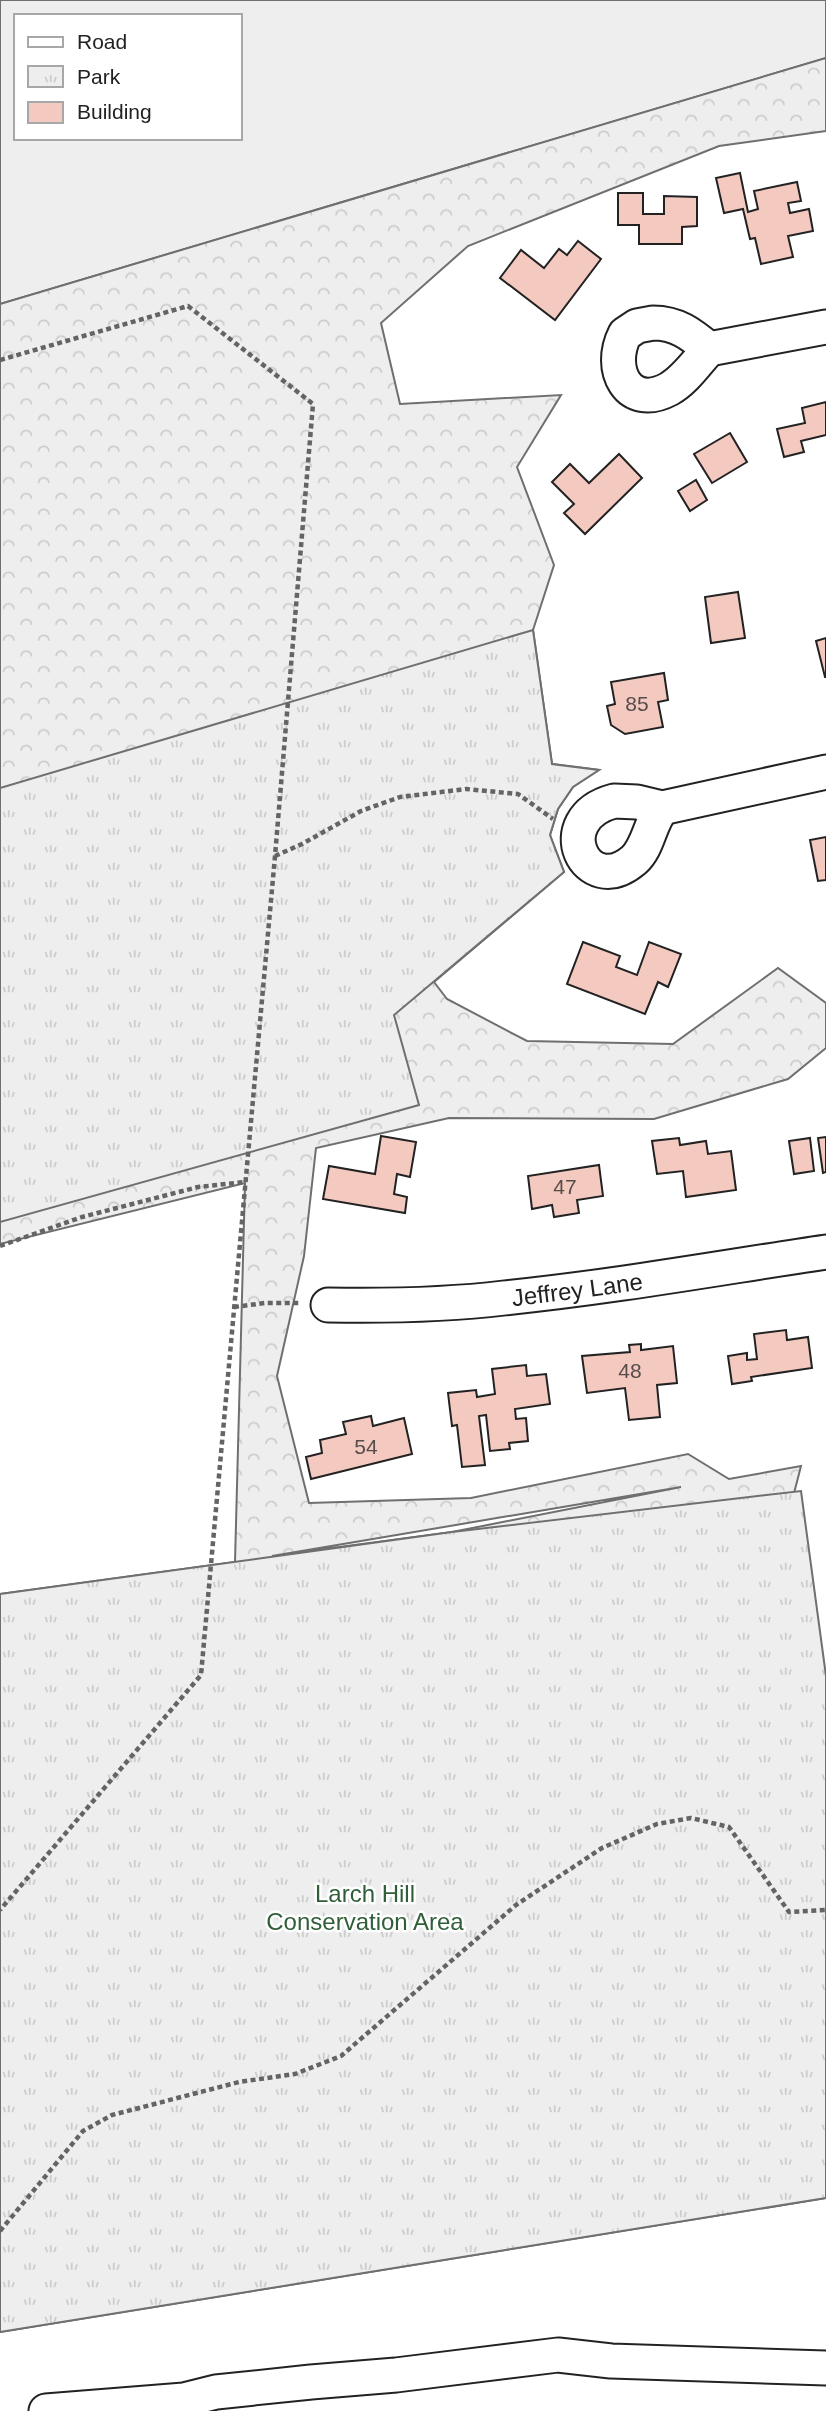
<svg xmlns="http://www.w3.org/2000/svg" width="826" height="2411" font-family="Arial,sans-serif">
  <defs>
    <pattern id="forest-crowns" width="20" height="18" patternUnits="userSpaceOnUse" patternTransform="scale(1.75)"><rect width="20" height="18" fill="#eee"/><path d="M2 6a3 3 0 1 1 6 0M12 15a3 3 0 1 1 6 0" fill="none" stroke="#ccc"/></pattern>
    <pattern id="park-tufts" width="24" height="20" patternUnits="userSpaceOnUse" patternTransform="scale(1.75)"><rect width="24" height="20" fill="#eee"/><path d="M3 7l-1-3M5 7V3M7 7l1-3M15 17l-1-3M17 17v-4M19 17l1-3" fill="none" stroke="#ccc"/></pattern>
  </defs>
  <rect width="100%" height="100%" fill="#fff"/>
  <path fill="#eee" stroke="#6f6f6f" stroke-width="2" fill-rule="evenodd" d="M0,0H826V58L0,304ZM16,16H240V138H16Z"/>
  <path fill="url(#forest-crowns)" stroke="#6f6f6f" stroke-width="2" fill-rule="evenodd" d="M826,58V131L719,146L468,246L381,323L400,404L561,395L517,467L554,565L533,630L552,764L599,770L573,787L558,809L550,835L564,872L434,982L447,999L527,1041L673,1044L778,968L826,1003V1048L788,1079L654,1119L449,1118L316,1148L304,1256L277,1376L309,1503L471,1498L688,1454L729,1479L801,1466L781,1544L826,2198L0,2332V1594L235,1562L245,1183L0,1244V304ZM681,1487L452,1532L272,1556Z"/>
  <g fill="url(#park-tufts)" stroke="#6f6f6f" stroke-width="2">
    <polygon points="533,630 552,764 599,770 573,787 558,809 550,835 564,872 394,1015 419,1105 0,1222 0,788"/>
    <polygon points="801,1491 826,1676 826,2198 0,2332 0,1594 452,1532"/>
  </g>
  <g fill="#f3c9c0" stroke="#222" stroke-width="2">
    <polygon points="740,173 748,212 758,209 754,191 797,182 801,201 788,203 790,213 809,209 813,231 788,236 793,257 761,264 755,238 750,239 743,209 724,213 716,178"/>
    <polygon points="618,193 643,193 643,214 664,214 664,196 697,197 697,226 682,227 682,244 639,244 639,225 618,225"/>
    <polygon points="578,241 601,259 555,320 500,278 521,250 544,268 559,249 567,255"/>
    <polygon points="826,402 826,435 801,441 804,452 784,457 777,429 805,423 802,408"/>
    <polygon points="730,433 747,462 712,483 694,454"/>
    <polygon points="619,454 642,478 585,534 564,513 574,504 552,482 570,464 589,483"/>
    <polygon points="696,480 707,500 690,511 678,491"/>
    <polygon points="738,592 745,638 711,643 705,597"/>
    <polygon points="826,638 826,677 825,677 816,641"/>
    <polygon points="664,673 668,700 658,702 663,727 625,734 611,725 607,706 615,704 611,682"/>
    <polygon points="826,837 826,880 818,881 810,840"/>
    <polygon points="583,942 620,956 616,967 637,975 649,942 681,954 668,987 658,982 645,1014 567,984"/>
    <polygon points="381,1136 416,1142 410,1177 397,1174 394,1194 407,1197 405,1213 323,1199 329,1166 375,1174"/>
    <polygon points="826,1137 826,1172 823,1173 818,1138"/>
    <polygon points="679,1138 680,1145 706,1141 708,1154 731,1151 736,1190 686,1197 683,1171 657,1174 652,1141"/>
    <polygon points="810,1138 814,1171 794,1174 789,1141"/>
    <polygon points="599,1165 603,1196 577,1200 579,1213 554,1217 552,1205 532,1209 528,1176"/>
    <polygon points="786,1330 787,1340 808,1337 812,1368 751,1377 752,1381 732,1384 728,1356 747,1353 747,1360 757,1359 754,1334"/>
    <polygon points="641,1344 641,1350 673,1346 677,1383 657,1385 660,1417 629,1420 625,1388 587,1393 582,1356 630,1352 629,1345"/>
    <polygon points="526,1365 527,1376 546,1374 550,1404 515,1409 516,1419 526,1418 528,1441 509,1443 510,1449 490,1451 486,1415 479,1416 485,1465 462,1467 457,1425 452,1426 448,1393 476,1390 477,1397 495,1394 492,1369"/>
    <polygon points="371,1416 373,1426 404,1418 412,1454 311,1479 306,1457 322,1453 320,1440 346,1434 343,1422"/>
  </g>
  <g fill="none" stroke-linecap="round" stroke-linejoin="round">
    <defs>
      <g id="minor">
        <path d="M653,323C677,323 691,334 709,349C697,362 685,380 669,389C628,411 607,369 625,334L637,326Z"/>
        <polyline points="709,349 826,327"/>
        <path d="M614,801L637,802L662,808C649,824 649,846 634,860C586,901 547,819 614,801Z"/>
        <polyline points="662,808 826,772"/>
        <path id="s1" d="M328,1305C387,1306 446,1305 504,1298C612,1287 719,1268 826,1252"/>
        <polyline points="46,2411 184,2400 216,2392 311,2382 396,2375 558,2355 611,2361 826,2368"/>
      </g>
    </defs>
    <use href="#minor" stroke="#222" stroke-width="37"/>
    <g stroke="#646464" stroke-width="4.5" stroke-dasharray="5 3.5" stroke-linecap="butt">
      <polyline points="0,360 188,306 313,404 275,856 201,1675 0,1910"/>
      <polyline points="275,856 302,844 361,811 400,797 466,789 518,794 553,819"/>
      <polyline points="0,1246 82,1217 198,1187 245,1182"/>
      <polyline points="234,1307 265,1303 300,1303"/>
      <polyline points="0,2231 83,2131 112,2115 239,2082 295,2074 341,2056 516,1905 602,1848 657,1824 691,1818 729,1827 789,1912 826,1910"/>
    </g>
    <use href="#minor" stroke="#fff" stroke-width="33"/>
  </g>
  <g text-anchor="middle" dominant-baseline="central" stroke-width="5" stroke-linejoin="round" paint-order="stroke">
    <g font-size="21" fill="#564c4a">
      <text x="637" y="703">85</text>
      <text x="565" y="1186">47</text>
      <text x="630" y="1370">48</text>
      <text x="366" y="1446">54</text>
    </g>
    <g font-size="24" fill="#222" stroke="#fff">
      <text stroke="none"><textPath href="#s1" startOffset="250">Jeffrey Lane</textPath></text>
    </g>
    <g font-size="24" fill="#2f5e38" stroke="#fff">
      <text x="365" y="1893">Larch Hill<tspan x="365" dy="28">Conservation Area</tspan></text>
    </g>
  </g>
  <rect x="14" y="14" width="228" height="126" fill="#ffffff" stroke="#a7a7a7" stroke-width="2"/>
  <rect x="28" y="37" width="35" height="10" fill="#ffffff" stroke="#a7a7a7" stroke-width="2"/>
  <text x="77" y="49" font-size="21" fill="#222222">Road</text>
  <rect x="28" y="66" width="35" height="21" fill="url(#park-tufts)" stroke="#a7a7a7" stroke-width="2"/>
  <text x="77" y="84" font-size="21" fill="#222222">Park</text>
  <rect x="28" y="102" width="35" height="21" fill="#f3c9c0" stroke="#a7a7a7" stroke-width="2"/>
  <text x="77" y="119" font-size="21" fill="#222222">Building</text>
</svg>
